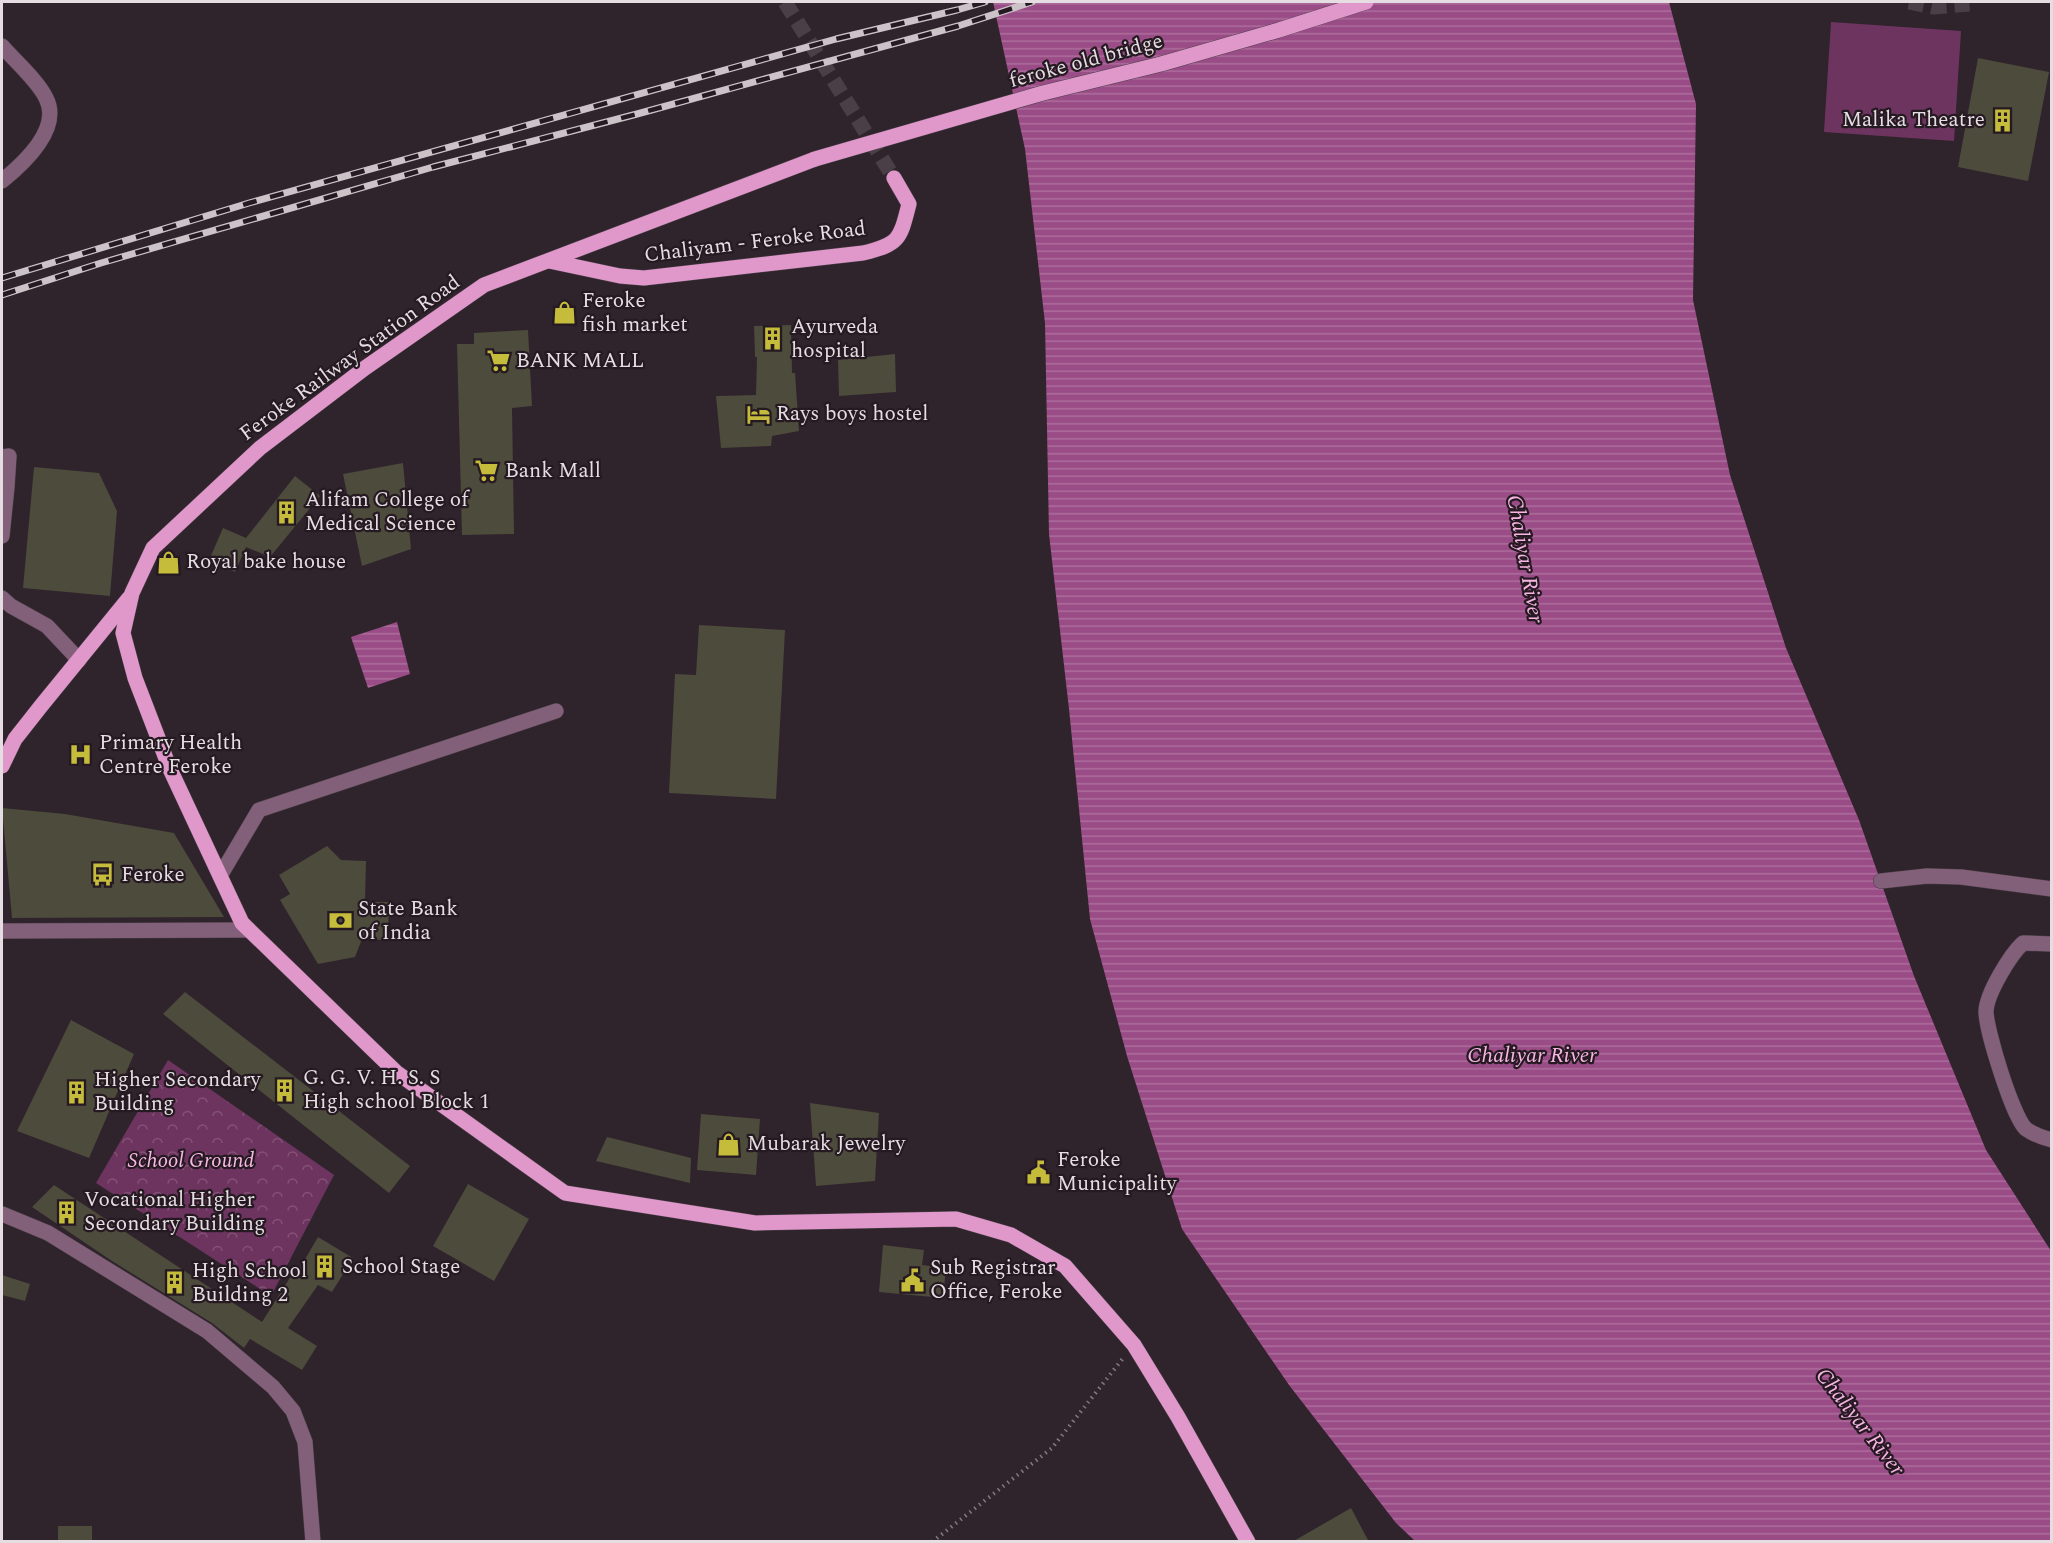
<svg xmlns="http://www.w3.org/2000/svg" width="2053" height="1543" font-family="Spectral,serif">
  <defs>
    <pattern id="park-crowns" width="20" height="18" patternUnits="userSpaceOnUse" patternTransform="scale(1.5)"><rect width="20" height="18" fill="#6e3460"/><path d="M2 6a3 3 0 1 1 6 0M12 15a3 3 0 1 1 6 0" fill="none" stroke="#835176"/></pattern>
    <pattern id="water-rules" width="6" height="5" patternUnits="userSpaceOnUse" patternTransform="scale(1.5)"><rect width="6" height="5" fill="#9a4c86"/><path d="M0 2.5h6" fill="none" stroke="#ad6e9c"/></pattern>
  </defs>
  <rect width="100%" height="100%" fill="#2f232c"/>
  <polygon fill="url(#park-crowns)" points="168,1060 334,1175 271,1296 96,1183"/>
  <polygon fill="#6e3460" points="1831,22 1961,31 1954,141 1824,132"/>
  <g fill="url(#water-rules)">
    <polygon points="993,2 1669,2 1696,104 1693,300 1730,475 1786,648 1859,820 1914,976 1986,1150 2051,1251 2051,1541 1415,1541 1396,1523 1289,1385 1182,1229 1127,1056 1090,919 1069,709 1049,534 1045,323 1025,149"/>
    <polygon points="397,622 410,674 368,688 351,637"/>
  </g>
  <g fill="#4c4b3c">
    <polygon points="1978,58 2049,72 2028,181 1958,167"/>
    <polygon points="791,325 792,373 795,373 799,431 772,436 771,446 721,448 716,396 756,395 757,357 755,357 754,326"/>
    <polygon points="528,330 532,406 512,408 514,534 462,535 457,344 474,344 474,333"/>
    <polygon points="895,354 896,392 839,396 838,360"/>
    <polygon points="403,463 411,549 362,566 343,474"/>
    <polygon points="34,467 99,473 117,511 110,596 23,588"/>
    <polygon points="295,476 320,496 270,557 246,547 235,572 209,560 223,528 246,538"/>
    <polygon points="699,625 785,630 776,799 669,793 675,674 696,675"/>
    <polygon points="2,808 65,814 174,833 224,917 12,918"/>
    <polygon points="327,846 341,860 366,861 365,902 389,902 388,940 362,939 355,957 318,964 280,900 290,894 279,875"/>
    <polygon points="185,992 410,1166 389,1193 163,1014"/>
    <polygon points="71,1020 134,1054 89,1158 17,1131"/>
    <polygon points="810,1103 879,1113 875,1181 816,1186"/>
    <polygon points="701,1114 760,1119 756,1175 697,1170"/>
    <polygon points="607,1137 691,1158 690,1183 596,1161"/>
    <polygon points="468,1184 529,1219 494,1281 433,1246"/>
    <polygon points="54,1185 262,1322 291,1276 294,1278 318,1237 353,1258 332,1292 318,1285 288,1328 317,1346 302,1370 250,1339 244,1348 212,1323 112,1261 32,1207"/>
    <polygon points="883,1245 924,1250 922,1265 946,1268 943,1298 879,1292"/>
    <polygon points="2,1275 30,1284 25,1301 2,1295"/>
    <polygon points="1351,1508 1369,1542 1292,1542"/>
    <rect x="58" y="1526" width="34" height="16"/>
  </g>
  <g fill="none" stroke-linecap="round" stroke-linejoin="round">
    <polyline stroke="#4a3f47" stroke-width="15" stroke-dasharray="15 8" stroke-linecap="butt" points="1909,2 1933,7 1971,4 1973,2"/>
    <polyline stroke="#4a3f47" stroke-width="15" stroke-dasharray="15 8" stroke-linecap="butt" points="785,2 894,178"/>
    <defs>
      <g id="minor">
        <path d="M2,46C15,61 38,81 46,98C62,129 23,164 2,181"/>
        <polyline points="2,457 9,456 7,487 2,536"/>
        <polyline points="2,598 11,606 47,626 79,660"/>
        <polyline points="220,876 259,810 556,711"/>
        <polyline points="1881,881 1927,876 1961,877 2052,889"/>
        <polyline points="2,931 249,930"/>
        <path d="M2052,944L2023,943C2010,955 1987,993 1986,1011C1986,1030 2013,1118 2026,1129C2033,1134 2044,1138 2052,1140"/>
        <polyline points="2,1214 48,1233 207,1331 273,1387 293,1411 305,1442 313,1542"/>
      </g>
      <g id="major">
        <polyline points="815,159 484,285 365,368 260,448 153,548 132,593 123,633 135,678 170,769 242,923 396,1072 565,1193 755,1223 956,1219 1011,1235 1065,1266 1134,1345 1178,1417 1248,1542"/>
        <path d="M549,261L620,276L644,278L863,253C900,244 900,239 909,204L894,178"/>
        <polyline points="2,766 15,739 41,706 129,598"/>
      </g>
    </defs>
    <use href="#minor" stroke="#4c4149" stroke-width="16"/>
    <use href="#major" stroke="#4c4149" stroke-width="16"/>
    <polyline stroke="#837980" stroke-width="4" stroke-dasharray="1.5 4.5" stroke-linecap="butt" points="932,1542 1052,1448 1124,1357"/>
    <use href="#minor" stroke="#836079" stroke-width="15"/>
    <use href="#major" stroke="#e098cb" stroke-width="15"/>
    <defs>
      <g id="rail">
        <polyline points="2,278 249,203 836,39 957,10 985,2"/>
        <polyline points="2,295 101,263 433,167 637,114 958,26 1032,2"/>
      </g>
    </defs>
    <use href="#rail" stroke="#cbc3c8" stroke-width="7"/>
    <use href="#rail" stroke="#261a22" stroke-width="4.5" stroke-dasharray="14" stroke-linecap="butt"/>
    <defs>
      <polyline id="major-bridge" points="815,159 1043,93 1161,64 1279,30 1366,2"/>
    </defs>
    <use href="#major-bridge" stroke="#4c4149" stroke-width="16" stroke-linecap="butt"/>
    <use href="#major-bridge" stroke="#e098cb" stroke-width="15"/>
  </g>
  <defs>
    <symbol id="building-bare" viewBox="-9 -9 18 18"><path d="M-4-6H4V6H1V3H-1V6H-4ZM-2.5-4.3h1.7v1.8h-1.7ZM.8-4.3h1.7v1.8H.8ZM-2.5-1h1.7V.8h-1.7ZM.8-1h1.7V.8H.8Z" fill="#c6bc3c" stroke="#261a22" stroke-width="2.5" paint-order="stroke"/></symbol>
    <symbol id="shop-bare" viewBox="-9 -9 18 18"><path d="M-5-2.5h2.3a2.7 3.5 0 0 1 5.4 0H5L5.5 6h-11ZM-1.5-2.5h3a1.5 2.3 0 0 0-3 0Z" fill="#c6bc3c" stroke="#261a22" stroke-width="2.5" paint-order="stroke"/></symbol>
    <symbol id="supermarket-bare" viewBox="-9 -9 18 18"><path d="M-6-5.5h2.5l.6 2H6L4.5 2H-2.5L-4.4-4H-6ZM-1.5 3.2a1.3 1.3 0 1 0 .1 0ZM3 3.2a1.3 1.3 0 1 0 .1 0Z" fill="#c6bc3c" stroke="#261a22" stroke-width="2.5" paint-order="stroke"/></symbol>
    <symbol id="hotel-bare" viewBox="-9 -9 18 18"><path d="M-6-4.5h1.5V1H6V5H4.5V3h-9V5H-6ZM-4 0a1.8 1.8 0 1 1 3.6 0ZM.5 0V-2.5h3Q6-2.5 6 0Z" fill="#c6bc3c" stroke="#261a22" stroke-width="2.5" paint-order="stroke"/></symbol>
    <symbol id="hospital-bare" viewBox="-9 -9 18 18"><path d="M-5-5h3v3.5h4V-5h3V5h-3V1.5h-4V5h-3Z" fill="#c6bc3c" stroke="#261a22" stroke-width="2.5" paint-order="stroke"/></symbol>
    <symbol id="bus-bare" viewBox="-9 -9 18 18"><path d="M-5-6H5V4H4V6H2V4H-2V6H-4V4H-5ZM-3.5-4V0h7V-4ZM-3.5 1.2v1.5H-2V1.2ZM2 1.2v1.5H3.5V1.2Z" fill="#c6bc3c" stroke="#261a22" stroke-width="2.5" paint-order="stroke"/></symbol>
    <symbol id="bank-bare" viewBox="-9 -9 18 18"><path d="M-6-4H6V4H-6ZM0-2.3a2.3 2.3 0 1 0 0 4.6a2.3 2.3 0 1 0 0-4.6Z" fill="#c6bc3c" stroke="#261a22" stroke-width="2.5" paint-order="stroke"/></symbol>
    <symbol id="civic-bare" viewBox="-9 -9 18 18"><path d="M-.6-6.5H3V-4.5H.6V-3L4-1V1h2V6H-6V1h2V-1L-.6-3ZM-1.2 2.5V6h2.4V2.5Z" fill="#c6bc3c" stroke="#261a22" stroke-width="2.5" paint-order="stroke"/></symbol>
  </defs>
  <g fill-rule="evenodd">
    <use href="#building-bare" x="1986" y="104" width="33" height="33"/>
    <use href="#shop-bare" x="548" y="296" width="33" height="33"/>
    <use href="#building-bare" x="756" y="322" width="33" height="33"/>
    <use href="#supermarket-bare" x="482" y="344" width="33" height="33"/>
    <use href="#hotel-bare" x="742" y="398" width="33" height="33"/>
    <use href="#supermarket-bare" x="470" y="454" width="33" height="33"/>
    <use href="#building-bare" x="270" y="496" width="33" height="33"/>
    <use href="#shop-bare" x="152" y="546" width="33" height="33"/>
    <use href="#hospital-bare" x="64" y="738" width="33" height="33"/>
    <use href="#bus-bare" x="86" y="858" width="33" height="33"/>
    <use href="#bank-bare" x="324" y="904" width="33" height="33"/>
    <use href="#building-bare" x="268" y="1074" width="33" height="33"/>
    <use href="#building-bare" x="60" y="1076" width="33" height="33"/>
    <use href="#shop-bare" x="712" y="1128" width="33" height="33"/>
    <use href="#civic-bare" x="1022" y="1156" width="33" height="33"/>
    <use href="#building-bare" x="50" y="1196" width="33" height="33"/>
    <use href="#building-bare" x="308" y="1250" width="33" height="33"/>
    <use href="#civic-bare" x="896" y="1264" width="33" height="33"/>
    <use href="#building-bare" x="158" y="1266" width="33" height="33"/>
  </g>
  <g text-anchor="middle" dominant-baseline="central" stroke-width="4.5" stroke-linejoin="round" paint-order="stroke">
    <g font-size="21" fill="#e5dde2" stroke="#261a22">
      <text transform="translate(1086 61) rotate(-15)">feroke old bridge</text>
      <text transform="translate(755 242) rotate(-7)">Chaliyam - Feroke Road</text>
      <text transform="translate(350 358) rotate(-36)">Feroke Railway Station Road</text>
    </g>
    <g font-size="21" fill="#e5dde2" stroke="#261a22" text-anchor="start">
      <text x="1985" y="120" text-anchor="end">Malika Theatre</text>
      <text x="582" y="301">Feroke<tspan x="582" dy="24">fish market</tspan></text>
      <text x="791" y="327">Ayurveda<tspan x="791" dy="24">hospital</tspan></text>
      <text x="516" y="361">BANK MALL</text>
      <text x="776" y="414">Rays boys hostel</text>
      <text x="505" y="471">Bank Mall</text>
      <text x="305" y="500">Alifam College of<tspan x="305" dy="24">Medical Science</tspan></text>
      <text x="186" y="562">Royal bake house</text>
      <text x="99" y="743">Primary Health<tspan x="99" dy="24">Centre Feroke</tspan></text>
      <text x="121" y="875">Feroke</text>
      <text x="358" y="909">State Bank<tspan x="358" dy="24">of India</tspan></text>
      <text x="303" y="1078">G. G. V. H. S. S<tspan x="303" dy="24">High school Block 1</tspan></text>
      <text x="94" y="1080">Higher Secondary<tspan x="94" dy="24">Building</tspan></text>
      <text x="747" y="1144">Mubarak Jewelry</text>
      <text x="1057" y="1160">Feroke<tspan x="1057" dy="24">Municipality</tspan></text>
      <text x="84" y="1200">Vocational Higher<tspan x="84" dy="24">Secondary Building</tspan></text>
      <text x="342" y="1267">School Stage</text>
      <text x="930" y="1268">Sub Registrar<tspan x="930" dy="24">Office, Feroke</tspan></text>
      <text x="192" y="1271">High School<tspan x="192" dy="24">Building 2</tspan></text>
    </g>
    <g font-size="21" font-style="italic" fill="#f8b7e4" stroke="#261a22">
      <text x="191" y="1161">School Ground</text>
    </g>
    <g font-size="22" font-style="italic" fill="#f6b5e3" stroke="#261a22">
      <text transform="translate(1525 559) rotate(80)">Chaliyar River</text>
      <text x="1532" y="1055">Chaliyar River</text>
      <text transform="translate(1860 1422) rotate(52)">Chaliyar River</text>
    </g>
  </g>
  <rect width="2053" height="1543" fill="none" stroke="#e5dde2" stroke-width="6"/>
</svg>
